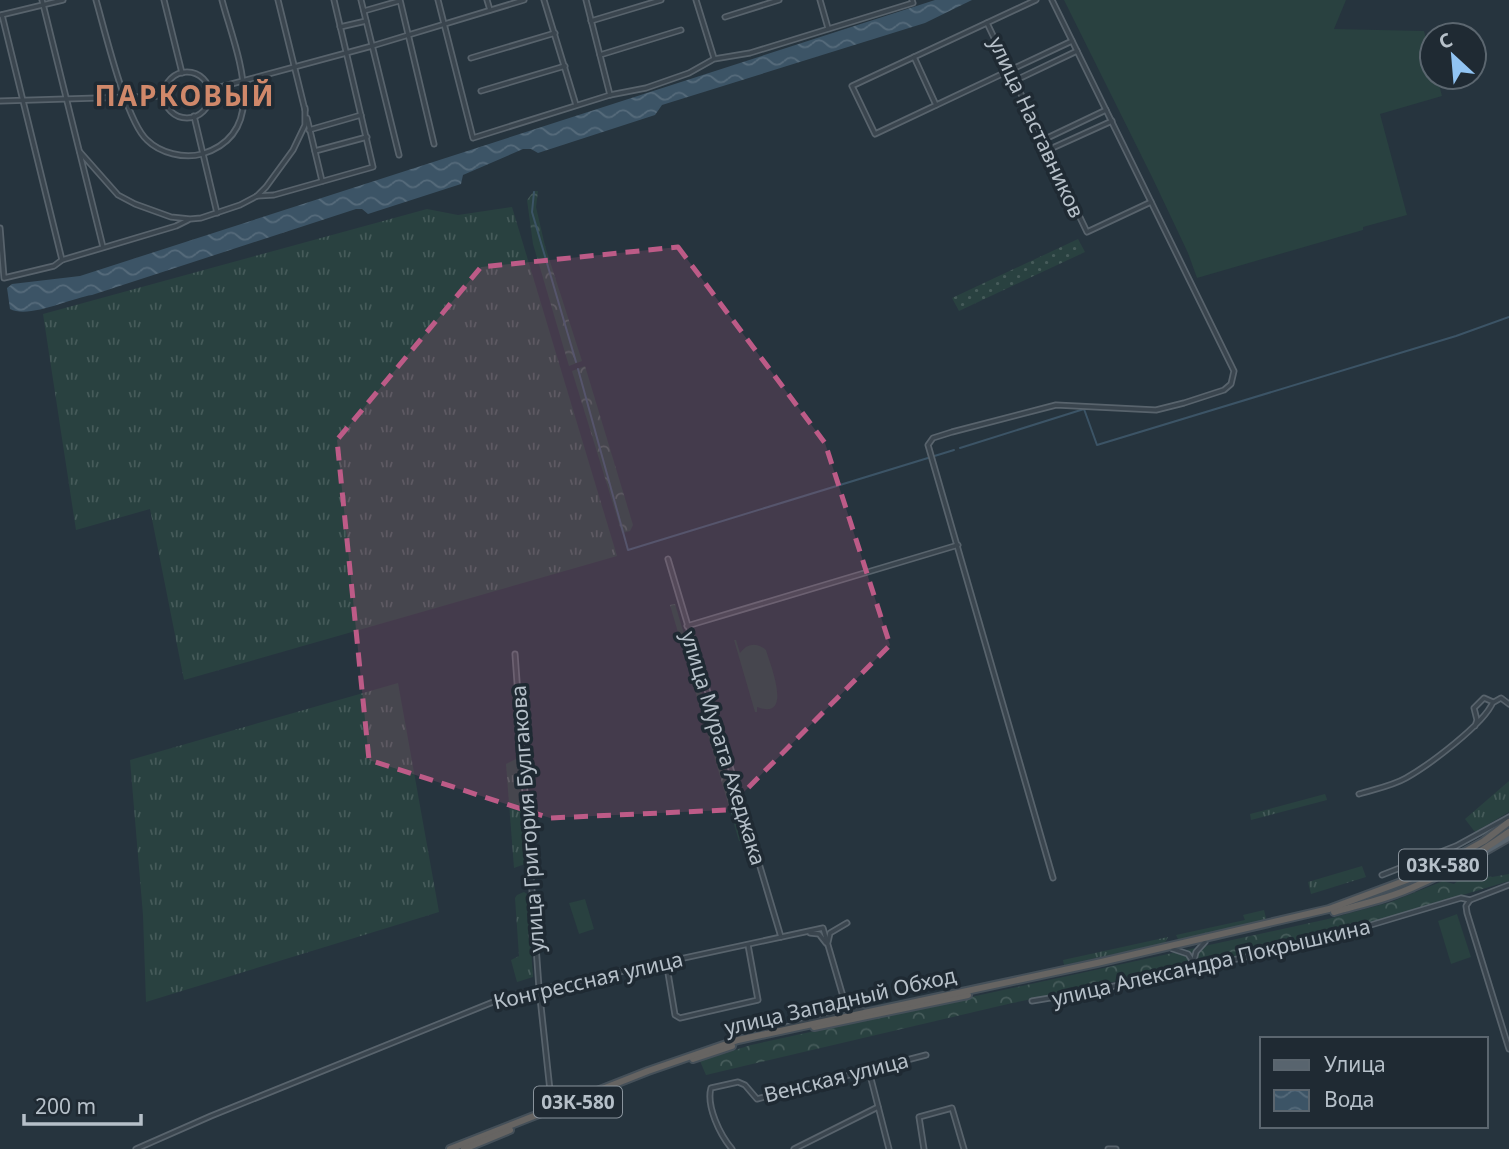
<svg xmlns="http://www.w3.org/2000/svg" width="1509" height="1149" font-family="'Noto Sans',sans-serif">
  <defs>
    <pattern id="grass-tufts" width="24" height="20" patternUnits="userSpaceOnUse" patternTransform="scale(1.75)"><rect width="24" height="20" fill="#294140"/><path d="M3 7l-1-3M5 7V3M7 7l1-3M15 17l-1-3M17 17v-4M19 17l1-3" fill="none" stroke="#465b5a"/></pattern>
    <pattern id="forest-crowns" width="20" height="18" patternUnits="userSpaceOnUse" patternTransform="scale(1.75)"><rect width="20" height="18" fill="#294140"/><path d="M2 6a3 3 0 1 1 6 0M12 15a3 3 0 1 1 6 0" fill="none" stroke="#465b5a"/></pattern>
    <pattern id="park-dots" width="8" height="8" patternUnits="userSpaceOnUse" patternTransform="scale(1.75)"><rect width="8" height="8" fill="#294140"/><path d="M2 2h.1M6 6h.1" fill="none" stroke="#465b5a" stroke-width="1.8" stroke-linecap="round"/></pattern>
    <pattern id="water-waves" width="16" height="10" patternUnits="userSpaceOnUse" patternTransform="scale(1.75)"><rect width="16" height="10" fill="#3c5466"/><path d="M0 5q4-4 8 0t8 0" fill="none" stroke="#566b7b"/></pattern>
  </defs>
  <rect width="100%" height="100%" fill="#26343e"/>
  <g fill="url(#grass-tufts)">
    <polygon points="512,207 617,556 184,680 150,509 76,530 43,314 427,209 458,215"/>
    <polygon points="398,683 439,912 146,1002 143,915 130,760"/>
    <polygon points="516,759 519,761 525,864 514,868 506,764"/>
    <polygon points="1509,781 1509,812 1475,832 1465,819"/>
    <polygon points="1325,794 1327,800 1251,820 1250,814"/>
    <polygon points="1362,866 1366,877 1311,894 1308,882"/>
    <polygon points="524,892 527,894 533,977 517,982 511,960 519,956 515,898 517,895"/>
    <polygon points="1264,910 1267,922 1183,939 1178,939 1176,935 1245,920 1243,915"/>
    <polygon points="1168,937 1165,943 1064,965 1063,960"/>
  </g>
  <g fill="url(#forest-crowns)">
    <polygon points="534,191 538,191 536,207 545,246 582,361 569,366 533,244 527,200"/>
    <polygon points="585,366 633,525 630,531 622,533 572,371"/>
    <polygon points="675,604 745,839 739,841 670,605"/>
    <polygon points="1467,873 1492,877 1509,874 1509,881 1340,932 1272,949 1008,1004 706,1075 700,1061 751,1045 1328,919 1391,902 1443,881 1454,884"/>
  </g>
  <polygon fill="url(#park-dots)" points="1078,239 1085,252 959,311 952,298"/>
  <g fill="#294140">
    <polygon points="1064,0 1346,0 1334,29 1424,31 1432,60 1432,77 1437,77 1442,96 1380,114 1407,215 1363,227 1363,230 1197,278 1188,253 1153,179"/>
    <path d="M734,640H736L740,653C747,643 757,642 766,650C770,664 794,721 757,707V712H755Z"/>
    <polygon points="585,899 594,929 579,934 569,903"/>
    <polygon points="1457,914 1471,957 1451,964 1438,921"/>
  </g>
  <path fill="url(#water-waves)" d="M935,0H972L925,23L662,105L655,115L538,153L531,149H523L463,175L461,184L368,214L362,209H356L92,295C71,298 29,319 10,309L7,288L12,284L80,276Z"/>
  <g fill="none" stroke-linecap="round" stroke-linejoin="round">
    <g stroke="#3c5466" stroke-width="2">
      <polyline points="534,192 532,212 576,362"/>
      <polyline points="578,369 628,550 954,450"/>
      <polyline points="960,448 1084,409 1097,445 1456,336 1509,317"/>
    </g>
    <defs>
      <g id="minor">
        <polyline points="42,0 103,247"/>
        <path d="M96,0C105,31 126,121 147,140C160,153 184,159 202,154C273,132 235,50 222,0"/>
        <polyline points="164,0 182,73"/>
        <polyline points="278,0 305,110"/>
        <polyline points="361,0 399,155"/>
        <polyline points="400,0 434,144"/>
        <polyline points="438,0 473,138 610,95 646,88 689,73 714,59 750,53 913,3 912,0"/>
        <polyline points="487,0 490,10"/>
        <polyline points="544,0 576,105"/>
        <polyline points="586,0 610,95"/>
        <polyline points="696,0 714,58"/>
        <polyline points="820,0 828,28"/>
        <polyline points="1036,0 852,86 875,134 1072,41"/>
        <polyline points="1052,0 1234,371 1231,384 1224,390 1184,403 1156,410 1056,405 952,432 933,438 928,445 1053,878"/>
        <polyline points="364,11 399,1"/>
        <polyline points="1,15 63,0"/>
        <polyline points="2,15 62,260"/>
        <polyline points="725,17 779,0"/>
        <polyline points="591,21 661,0"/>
        <polyline points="987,23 1087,232 1151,202"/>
        <polyline points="340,27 366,21"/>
        <polyline points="600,55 681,30"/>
        <polyline points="914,57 936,105"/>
        <polyline points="471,58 555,33"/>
        <circle cx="187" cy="95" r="23"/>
        <polyline points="1014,81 1077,51"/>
        <polyline points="209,90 372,46 524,0"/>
        <polyline points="481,91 565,66"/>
        <polyline points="0,101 163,96"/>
        <polyline points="194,116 217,213"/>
        <polyline points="307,118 322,181"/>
        <polyline points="309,130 361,115"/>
        <polyline points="1043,140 1106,110"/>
        <polyline points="1048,150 1112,121"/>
        <polyline points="315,151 367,137"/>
        <polyline points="80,152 118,195 135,204 171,217 190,219 201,218 240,205 257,196 266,187 293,150 305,125 305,108"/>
        <polyline points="257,196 274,195 373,167 334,0"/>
        <polyline points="0,228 4,278 54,266 62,260 176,226 188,220"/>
        <polyline points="668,559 781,937"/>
        <polyline points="687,626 958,545"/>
        <polyline points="515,654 539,988 552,1109"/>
        <polyline points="1494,702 1501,698 1509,704"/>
        <path d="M1359,794C1375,789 1392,786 1406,778C1429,765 1484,724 1493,702L1484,698L1474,708L1477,720L1475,726"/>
        <polyline points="1382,875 1456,846 1509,817"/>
        <polyline points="1470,900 1466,906 1467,913 1509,1049"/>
        <polyline points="810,933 819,934 826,943"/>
        <polyline points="828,942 830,933 847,923"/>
        <polyline points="1173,949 1188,954 1197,968"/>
        <polyline points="1194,960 1196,952 1205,942"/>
        <polyline points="666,961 675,1015 680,1018 758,1000 748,945"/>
        <polyline points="1032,1001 1092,991 1314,942 1461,898 1470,900 1509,885"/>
        <polyline points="768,1031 838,1015 844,1002 853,1010 862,1010"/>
        <polyline points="869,1071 889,1149"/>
        <polyline points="136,1149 211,1116 508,996 823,928 849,1017"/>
        <path d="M732,1149C720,1135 706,1106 711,1088L738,1082L745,1085L757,1099L926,1055"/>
        <polyline points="794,1149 878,1107"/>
        <polyline points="924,1149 919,1117 952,1108 964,1149"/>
        <polyline points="1108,1149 1116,1149"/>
      </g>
      <polyline id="primary" points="1448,873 1509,838"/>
      <g id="trunk">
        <path d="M1334,912C1362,904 1391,898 1418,885C1450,871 1481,852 1509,832"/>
        <polyline points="814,1027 968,995"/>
        <polyline points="693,1059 732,1046"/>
        <polyline points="450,1149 648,1071 738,1040 1097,963 1329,909 1428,872 1484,841 1509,822"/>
        <polyline points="464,1149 510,1130"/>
      </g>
    </defs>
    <use href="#minor" stroke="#58636c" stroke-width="7"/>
    <use href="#primary" stroke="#46515a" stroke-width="9"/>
    <use href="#trunk" stroke="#455059" stroke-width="10"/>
    <use href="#minor" stroke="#3a454e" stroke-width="3.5"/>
    <use href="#primary" stroke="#58646e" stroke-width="5"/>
    <use href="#trunk" stroke="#666462" stroke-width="6"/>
  </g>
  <path fill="#bd5b87" fill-opacity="0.2" stroke="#bd5b87" stroke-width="5" stroke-dasharray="14 9" stroke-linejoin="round" d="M678,247L825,443L890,645L726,810L550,818L369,760L337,440L481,267Z"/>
  <g text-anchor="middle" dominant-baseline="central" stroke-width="7" stroke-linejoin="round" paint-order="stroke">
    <g fill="#1f2a33" stroke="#89939c" stroke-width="2">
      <rect x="1399" y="849.5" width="88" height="31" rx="5"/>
      <rect x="534" y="1086.5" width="88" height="31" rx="5"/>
    </g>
    <g font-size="19" font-weight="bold" fill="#b6c0c9">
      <text x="1443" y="865">03К-580</text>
      <text x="578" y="1102">03К-580</text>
    </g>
    <g font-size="21" fill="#b6c0c9" stroke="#1f2a33">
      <text transform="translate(1037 127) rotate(65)">улица Наставников</text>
      <text transform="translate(724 748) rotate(73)">улица Мурата Ахеджака</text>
      <text transform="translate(527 819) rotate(-94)">улица Григория Булгакова</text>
      <text transform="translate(1211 962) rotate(-13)">улица Александра Покрышкина</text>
      <text transform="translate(588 980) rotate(-13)">Конгрессная улица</text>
      <text transform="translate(840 1001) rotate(-13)">улица Западный Обход</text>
      <text transform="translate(836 1077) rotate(-14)">Венская улица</text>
    </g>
    <g font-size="28" font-weight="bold" letter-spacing="2" fill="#d0886a" stroke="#1f2a33">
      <text x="185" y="95">ПАРКОВЫЙ</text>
    </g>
  </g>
  <rect x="1260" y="1037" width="228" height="91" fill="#1f2a33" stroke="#5b666f" stroke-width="2"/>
  <rect x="1274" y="1060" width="35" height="10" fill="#58646e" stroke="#5b666f" stroke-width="2"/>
  <text x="1324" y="1072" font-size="21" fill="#b6c0c9">Улица</text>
  <rect x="1274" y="1090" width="35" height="21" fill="url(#water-waves)" stroke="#5b666f" stroke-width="2"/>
  <text x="1324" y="1107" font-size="21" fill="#b6c0c9">Вода</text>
  <g transform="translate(1453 56) rotate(334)"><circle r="33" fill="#1f2a33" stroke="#5b666f" stroke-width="2"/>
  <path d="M0-5L12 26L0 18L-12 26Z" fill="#91c4f3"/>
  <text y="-10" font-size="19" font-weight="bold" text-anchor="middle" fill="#b6c0c9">С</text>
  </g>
  <path d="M24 1114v10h117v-10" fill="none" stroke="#b6c0c9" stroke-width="3.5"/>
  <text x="35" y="1114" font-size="21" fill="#b6c0c9" stroke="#1f2a33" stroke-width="5" paint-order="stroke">200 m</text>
</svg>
